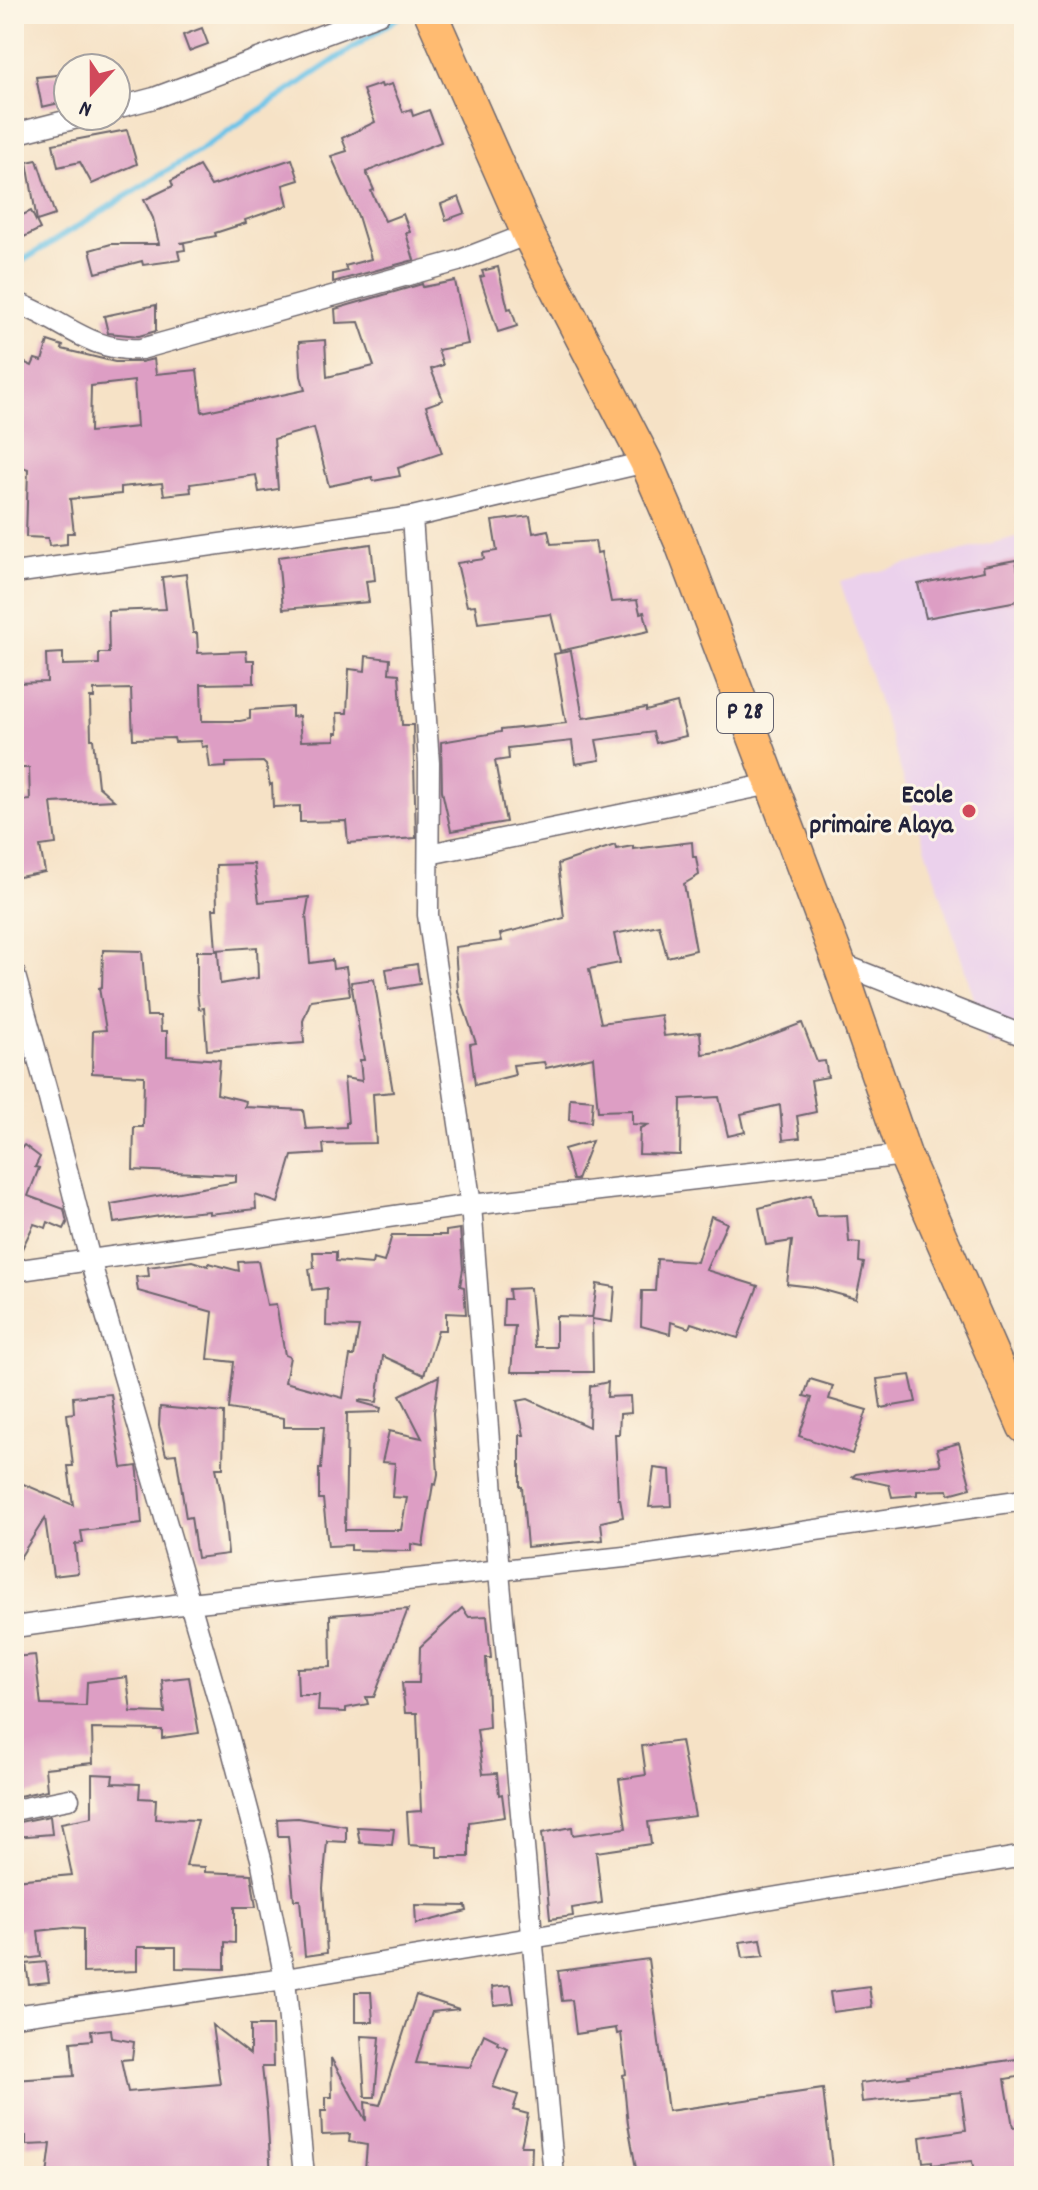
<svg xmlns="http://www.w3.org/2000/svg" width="1038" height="2190" font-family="Dekko,sans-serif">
  <rect width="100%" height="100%" fill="#fcf5e5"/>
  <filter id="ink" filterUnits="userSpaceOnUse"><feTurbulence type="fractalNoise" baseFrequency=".0125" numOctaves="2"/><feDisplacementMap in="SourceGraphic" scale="16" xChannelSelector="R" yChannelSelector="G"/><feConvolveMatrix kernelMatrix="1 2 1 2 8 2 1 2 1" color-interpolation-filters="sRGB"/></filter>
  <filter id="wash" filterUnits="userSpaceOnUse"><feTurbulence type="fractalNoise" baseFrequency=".006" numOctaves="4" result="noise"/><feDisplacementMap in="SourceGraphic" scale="32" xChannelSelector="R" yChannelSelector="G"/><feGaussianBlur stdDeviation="1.8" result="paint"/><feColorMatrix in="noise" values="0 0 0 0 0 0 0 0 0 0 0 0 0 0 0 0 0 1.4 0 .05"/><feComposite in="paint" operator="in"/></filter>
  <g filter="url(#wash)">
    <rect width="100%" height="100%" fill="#f6e2c6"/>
    <polygon fill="#ebd1ec" points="1024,535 1024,1041 989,1045 840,581"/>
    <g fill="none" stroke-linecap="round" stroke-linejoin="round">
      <polyline stroke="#6bc3e8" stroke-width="6" points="14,266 205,147 403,14"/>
    </g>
    <g id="blocks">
      <g fill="#dd9ec4" fill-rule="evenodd">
        <polygon points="202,28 208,44 189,51 183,35"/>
        <polygon points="68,74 68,101 42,107 36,77"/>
        <polygon points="381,84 382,87 392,84 403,112 411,109 413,116 429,110 441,142 366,172 374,190 371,191 385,221 403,214 410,232 406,233 414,260 333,282 333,274 347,271 345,266 371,259 358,216 331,156 347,151 342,138 375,122 363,90"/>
        <polygon points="127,130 137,164 92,184 80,162 58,167 53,144"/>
        <polygon points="292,159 299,180 283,185 288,205 245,220 246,223 215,233 216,236 180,243 184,243 185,250 178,251 180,260 143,265 142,261 96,273 90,250 111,244 159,244 153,218 144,200 173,186 171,181 199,166 211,186"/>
        <polygon points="37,160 55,215 37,221 27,162"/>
        <polygon points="459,197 465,213 446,220 441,204"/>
        <polygon points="31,211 40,229 14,242 14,219"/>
        <polygon points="498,267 508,309 511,308 517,326 498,332 480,277 484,276 482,271"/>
        <path d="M455,281L468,344L438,350L443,365L431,369L443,400L426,406L442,453L398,468L400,476L373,481L372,477L329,486L314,428L274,439L278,489L259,492L256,475L190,484L191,492L164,495L162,483L121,487V494L70,499L74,533H67V544L49,546L48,538L26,537L28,469L14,464V373L19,360L32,366L35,359L42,361L48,341L63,346L62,349L115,362H141L154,359L156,374L197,370L202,412L305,390L301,376L299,342L325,340L327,377L374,366L359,322L336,323L335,309L422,284L423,287ZM134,381L137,427L90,432L91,386Z"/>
        <polygon points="156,305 156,331 139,336 108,333 104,316"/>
        <polygon points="530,516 533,533 548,530 551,544 595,541 597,553 601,552 611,602 637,600 640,613 644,612 649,631 560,651 551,614 478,623 475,605 467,606 457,563 484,559 483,553 497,551 492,521"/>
        <polygon points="371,544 375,580 366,581 369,602 283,609 278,557"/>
        <polygon points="1016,560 1023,600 926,618 918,584 984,571 983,566"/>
        <polygon points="186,574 193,633 197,633 198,653 246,651 247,660 254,660 254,683 201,684 202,721 240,721 250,719 250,710 292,707 292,717 299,716 301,741 335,740 335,733 338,733 337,713 347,713 349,669 365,671 366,656 390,659 389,673 399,674 402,725 413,725 416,838 348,843 346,821 300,822 300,806 273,807 272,784 270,785 266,765 263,762 226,763 226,767 210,768 207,746 202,747 201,741 175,742 174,738 133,739 131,689 94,690 94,698 90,698 91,739 93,739 98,786 114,800 51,803 56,844 40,846 45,872 14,878 14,801 30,800 29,768 16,768 14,756 14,683 47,682 46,654 63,653 63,665 99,664 99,653 109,653 108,611 166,609 162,577"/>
        <polygon points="571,651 583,718 646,708 646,711 677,703 686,736 656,743 653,732 596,740 600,760 575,764 572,741 508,748 509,759 495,761 506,822 451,831 442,791 441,742 501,732 501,730 566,723 554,654"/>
        <polygon points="692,842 693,857 696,857 699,875 684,884 696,950 667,957 659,925 614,934 620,963 589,969 601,1023 661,1015 664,1036 700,1032 702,1054 732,1050 802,1023 817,1062 825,1061 828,1077 811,1080 816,1112 797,1116 800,1138 783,1140 780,1105 741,1114 745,1132 728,1136 719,1097 681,1099 680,1155 639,1154 640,1128 650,1125 632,1124 632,1110 598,1111 593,1057 546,1068 544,1062 513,1065 515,1075 475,1085 470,1044 476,1043 458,991 455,947 502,941 500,934 564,918 558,864 615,845 616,849 633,846 633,849"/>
        <polygon points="254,864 259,902 309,897 306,914 310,963 332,960 333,969 346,967 350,995 311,1000 303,1021 304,1043 207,1050 204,1008 199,1009 197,991 197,951 218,951 220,984 258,978 257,947 216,950 213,909 217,909 216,865"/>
        <polygon points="103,950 142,951 147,1016 160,1016 161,1031 167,1031 167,1056 220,1060 217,1094 246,1101 245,1107 303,1110 306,1129 346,1127 346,1123 348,1123 344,1078 362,1081 360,1060 364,1060 351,982 374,979 393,1092 373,1094 376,1143 323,1144 324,1154 292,1156 278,1203 255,1195 256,1209 209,1214 209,1211 173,1214 114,1223 111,1204 236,1182 236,1175 133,1170 134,1127 143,1127 144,1076 92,1073 93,1031 106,1030 99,988 102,987"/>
        <polygon points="417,964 420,984 389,989 386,969"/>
        <polygon points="570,1098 593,1100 591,1122 569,1120"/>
        <polygon points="592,1141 577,1180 573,1180 564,1149"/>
        <polygon points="24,1145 40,1157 35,1167 39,1168 28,1196 64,1209 67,1223 64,1229 48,1222 46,1228 34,1224 18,1257 14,1258 14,1157"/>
        <polygon points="811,1195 816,1216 847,1215 849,1242 860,1243 859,1262 864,1263 856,1299 813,1287 787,1284 792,1241 766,1245 759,1208"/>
        <polygon points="711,1216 727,1223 706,1270 758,1286 738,1338 691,1323 689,1328 671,1322 670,1334 641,1326 642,1291 655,1291 657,1259 697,1262"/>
        <polygon points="460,1229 463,1269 460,1286 464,1287 466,1314 446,1313 446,1330 438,1330 424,1375 383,1356 377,1402 359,1400 359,1402 381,1408 380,1412 347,1413 345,1530 401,1530 407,1498 392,1497 395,1463 382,1462 389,1431 422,1438 400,1395 439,1376 434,1412 438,1474 436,1485 433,1484 423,1546 411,1544 411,1551 351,1550 351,1545 328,1546 323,1499 319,1499 319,1469 321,1469 324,1427 284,1427 284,1418 229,1409 234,1362 208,1359 213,1312 138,1291 136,1277 149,1276 148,1267 192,1261 208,1266 209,1263 239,1271 238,1262 258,1261 267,1305 276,1304 285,1355 290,1357 285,1382 343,1398 350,1356 354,1356 359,1327 326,1326 327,1288 312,1290 309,1269 314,1268 313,1252 336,1252 336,1261 372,1264 373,1259 384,1262 392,1235 446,1235 446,1231"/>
        <polygon points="597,1284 615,1287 612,1322 592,1319"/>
        <polygon points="530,1288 535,1347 556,1347 556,1316 592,1317 593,1372 511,1372 515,1326 503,1326 504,1299 510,1299 509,1289"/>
        <polygon points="910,1375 916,1402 881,1408 877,1379"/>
        <polygon points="810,1379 833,1386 829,1399 867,1410 852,1454 799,1436 812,1398 804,1396"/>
        <polygon points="608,1382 607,1397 630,1396 631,1413 620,1414 619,1434 615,1434 618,1499 620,1499 623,1517 601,1522 603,1540 527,1547 522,1487 520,1487 520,1435 524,1435 517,1401 528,1399 589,1427 590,1386"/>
        <polygon points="111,1394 122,1468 137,1466 138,1472 142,1524 81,1531 83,1543 75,1544 78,1573 53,1576 45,1518 14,1567 14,1480 73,1505 68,1466 73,1466 67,1414 74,1413 73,1397"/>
        <polygon points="160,1407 224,1413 223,1468 216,1468 223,1502 228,1554 197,1558 191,1517 186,1518 176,1454 166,1455 159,1426"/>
        <polygon points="959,1443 971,1488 949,1494 948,1490 917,1491 917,1495 892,1497 889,1485 852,1477 856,1474 899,1468 941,1465 937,1449"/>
        <polygon points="654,1468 670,1470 672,1506 649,1507"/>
        <polygon points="462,1608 469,1617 487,1616 491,1658 486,1658 489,1728 477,1730 483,1774 497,1773 499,1795 502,1794 505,1817 469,1822 469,1857 437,1857 437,1847 409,1845 407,1812 421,1811 417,1713 405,1713 402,1683 419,1683 420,1647"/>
        <polygon points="408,1609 374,1697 366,1697 368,1704 346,1708 346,1712 318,1711 319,1695 298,1695 297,1668 331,1667 330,1615"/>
        <polygon points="35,1655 41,1705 86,1706 87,1682 127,1677 131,1712 165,1713 162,1680 189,1677 199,1733 162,1738 162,1730 92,1729 93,1763 45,1768 47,1790 14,1797 14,1657"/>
        <polygon points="681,1741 695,1816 648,1822 651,1844 596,1852 602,1903 572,1908 573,1916 550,1919 542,1833 572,1827 573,1835 626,1828 619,1779 646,1775 642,1746"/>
        <polygon points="92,1774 113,1775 112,1783 140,1784 139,1798 156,1799 155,1819 198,1820 186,1866 205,1867 205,1872 251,1874 256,1907 235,1907 235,1943 225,1942 225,1969 176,1968 176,1947 137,1947 137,1971 83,1973 83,1929 65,1928 38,1931 41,1957 25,1959 22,1929 14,1930 14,1880 72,1875 61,1823 92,1817"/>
        <polygon points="50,1816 52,1834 14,1837 14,1823"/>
        <polygon points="298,1818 346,1826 346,1842 327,1841 323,1888 327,1953 305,1956 300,1900 294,1900 288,1836 278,1836 277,1819"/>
        <polygon points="357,1827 394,1829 392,1845 360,1843"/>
        <polygon points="415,1905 466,1906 467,1911 416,1924"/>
        <polygon points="761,1939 764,1956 743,1958 740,1942"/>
        <polygon points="648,1959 668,2111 823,2089 833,2176 655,2176 655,2172 637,2174 628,2124 623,2075 626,2074 621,2033 617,2034 616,2028 576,2034 572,2000 562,2001 558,1971"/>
        <polygon points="46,1962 49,1982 29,1984 26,1964"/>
        <polygon points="511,1985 514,2003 494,2005 492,1987"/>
        <polygon points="869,1987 872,2007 833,2012 830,1992"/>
        <polygon points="355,1992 371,1992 373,2022 355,2022"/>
        <polygon points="416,1995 459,2009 432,2012 416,2063 470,2067 484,2034 498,2041 497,2044 508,2048 493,2087 518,2095 513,2110 528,2114 521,2146 532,2146 531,2176 445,2176 429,2172 428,2176 391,2176 391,2173 365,2170 367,2145 349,2142 350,2134 322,2135 321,2111 326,2111 326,2097 332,2097 331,2058 366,2121 365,2102 380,2105"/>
        <polygon points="212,2025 250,2054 250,2026 272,2026 273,2067 262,2067 267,2113 271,2176 47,2176 51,2144 26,2145 26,2136 14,2135 14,2080 74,2076 71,2042 92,2040 91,2031 111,2029 112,2038 134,2042 132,2059 121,2060 128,2092 220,2084"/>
        <polygon points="361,2036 380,2037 375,2097 365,2097"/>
        <polygon points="1024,2058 1024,2076 1005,2079 1013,2127 1024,2126 1024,2147 1016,2148 1020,2176 1004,2176 1003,2170 974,2173 972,2161 932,2165 932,2161 923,2162 920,2137 966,2130 961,2092 862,2102 860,2083 909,2077 908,2075"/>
      </g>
    </g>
  </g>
  <g filter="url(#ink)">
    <use href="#blocks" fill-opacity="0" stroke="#6c656c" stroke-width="2"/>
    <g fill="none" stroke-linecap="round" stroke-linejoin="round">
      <defs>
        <g id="street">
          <polyline points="116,108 154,98 379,14"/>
          <polyline points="14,134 85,116"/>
          <path d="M14,302C60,317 89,353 141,349L458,261L528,234"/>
          <polyline points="14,573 412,517"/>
          <polyline points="429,854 771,784"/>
          <polyline points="839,963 1024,1036"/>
          <polyline points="14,972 48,1095 90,1260 226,1727 261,1859 285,1979 304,2176"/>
          <polyline points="14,1271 471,1205 905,1155"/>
          <polyline points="14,1627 189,1603 643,1555 1024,1500"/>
          <polyline points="14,1810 69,1799"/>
          <polyline points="14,2016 285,1979 1024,1856"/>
          <polyline points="554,2176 499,1572 471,1205 428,915 429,763 412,517 646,462"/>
        </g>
        <polyline id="primary" points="431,14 528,234 646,462 681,543 839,963 905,1155 1024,1427"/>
      </defs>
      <use href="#street" stroke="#6c656c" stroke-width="23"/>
      <use href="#primary" stroke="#6c656c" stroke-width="35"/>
      <use href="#street" stroke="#fff" stroke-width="20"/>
      <use href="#primary" stroke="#ffbb71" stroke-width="32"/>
    </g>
  </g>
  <circle fill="#d1495b" stroke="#fcf5e5" stroke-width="3" cx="969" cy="811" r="8"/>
  <g text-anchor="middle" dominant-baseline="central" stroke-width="6" stroke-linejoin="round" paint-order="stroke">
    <rect fill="#fcf5e5" stroke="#63616e" stroke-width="2" x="717" y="693" width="56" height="40" rx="6"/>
    <g font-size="24" font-weight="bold" fill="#22223b">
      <text x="745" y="713">P 28</text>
    </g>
    <g font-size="26" font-weight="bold" fill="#22223b" stroke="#fcf5e5" text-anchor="end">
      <text x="953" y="796">Ecole<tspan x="953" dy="30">primaire Alaya</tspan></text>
    </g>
  </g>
  <rect width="1038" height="2190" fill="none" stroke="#fcf5e5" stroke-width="48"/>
  <g transform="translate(92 92) rotate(201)"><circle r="38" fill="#fcf5e5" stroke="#a5a1a1" stroke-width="2"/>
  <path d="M0-6L14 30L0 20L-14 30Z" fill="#d1495b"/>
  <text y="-12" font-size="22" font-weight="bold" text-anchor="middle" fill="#22223b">N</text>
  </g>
</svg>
